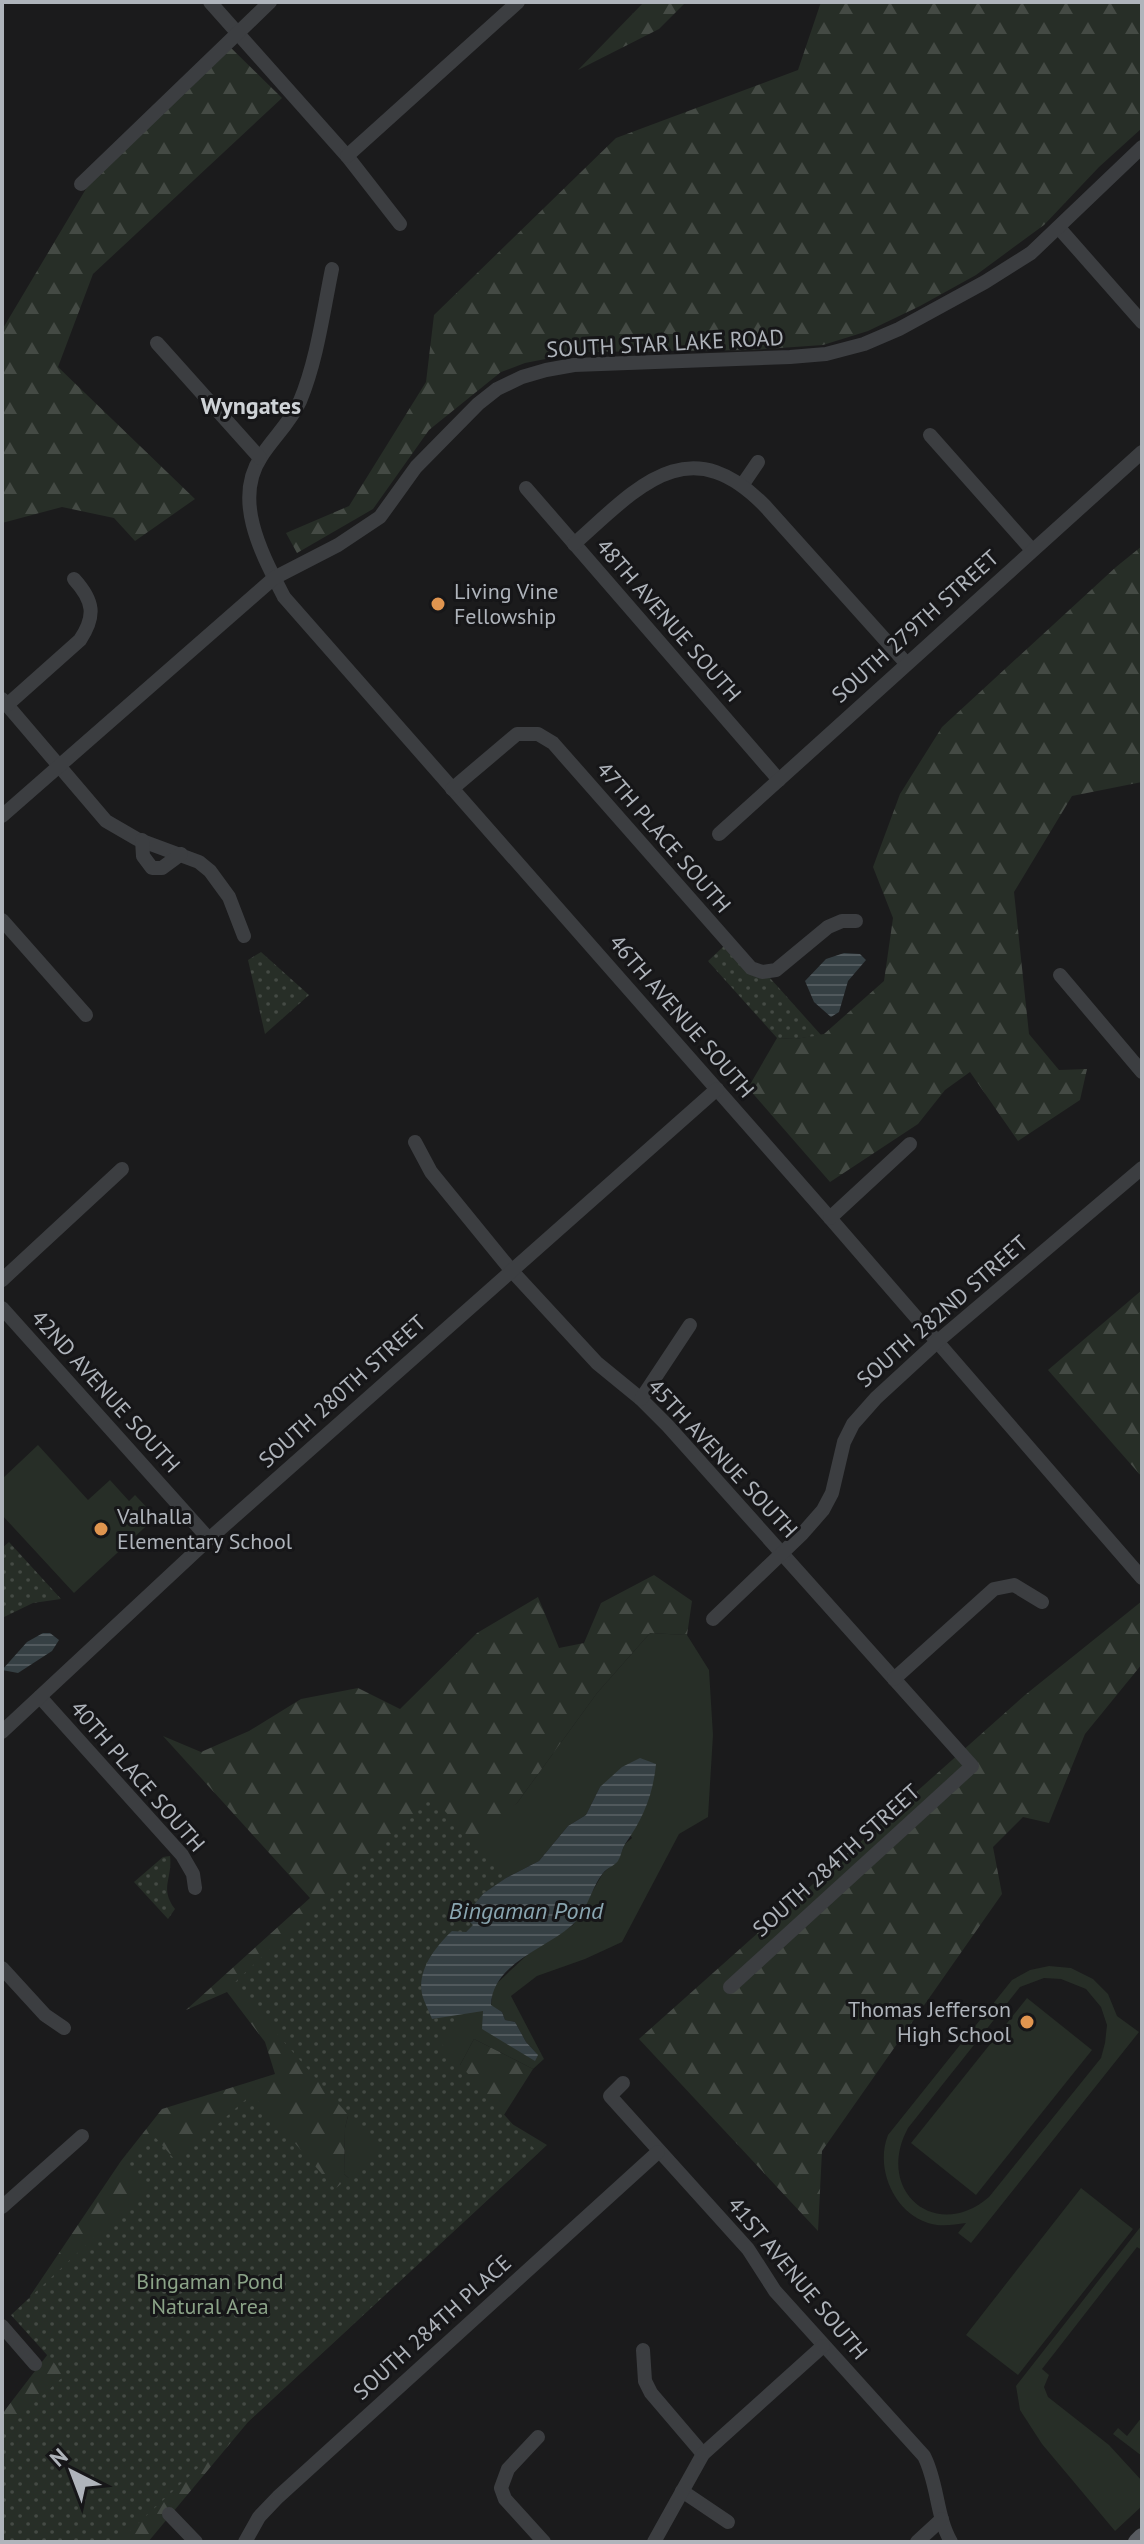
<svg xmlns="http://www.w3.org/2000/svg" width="1144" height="2544" font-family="'PT Sans',sans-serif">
  <defs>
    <pattern id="forest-firs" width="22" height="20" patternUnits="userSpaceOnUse" patternTransform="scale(2)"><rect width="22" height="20" fill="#272e27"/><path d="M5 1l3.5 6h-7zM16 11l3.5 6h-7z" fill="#444a44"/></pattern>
    <pattern id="park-dots" width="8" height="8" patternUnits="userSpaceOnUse" patternTransform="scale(2)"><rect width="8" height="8" fill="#272e27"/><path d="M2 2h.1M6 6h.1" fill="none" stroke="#444a44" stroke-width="1.8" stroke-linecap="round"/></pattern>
    <pattern id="water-rules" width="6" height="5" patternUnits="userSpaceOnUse" patternTransform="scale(2)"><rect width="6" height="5" fill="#364044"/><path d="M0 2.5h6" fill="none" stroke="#51595d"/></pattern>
  </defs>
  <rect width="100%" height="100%" fill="#1b1b1c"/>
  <g fill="#272e27" fill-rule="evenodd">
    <polygon points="38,1445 88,1500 110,1480 129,1501 135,1495 156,1517 74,1593 2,1515 2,1479"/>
    <path d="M650,1633L687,1635L709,1670L713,1735L708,1817L679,1834L622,1942L585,1959L537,1976L511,1996L544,2059L533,2069L474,2039L427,2127L366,2193L344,2174L345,2128L355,2087L445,1844L517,1803L597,1693ZM600,1787L632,1838L625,1844L618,1860L603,1873L573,1925L528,1954L493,1987L491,2006L502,2012L505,2020L515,2022L526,2042L538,2055L483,2011L466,1932L471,1908L484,1893L506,1878L539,1861L568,1826L586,1815Z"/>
    <path d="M1049,1966L1071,1968L1093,1979L1108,1994L1117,2016L1139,2032L971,2243L958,2233L966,2223C953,2225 940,2227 928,2223C893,2212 875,2167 888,2135L1012,1980L1030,1970ZM1044,1978L1061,1979L1086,1989L1101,2007L1107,2025L1105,2043L1101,2058L989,2197C936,2243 874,2191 908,2128L1020,1987Z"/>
    <polygon points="1027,1998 1092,2050 976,2195 911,2143"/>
    <polygon points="1081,2188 1133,2229 1018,2375 966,2335"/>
    <polygon points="1142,2225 1142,2250 1137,2247 1042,2369 1049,2375 1044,2387 1048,2397 1109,2445 1142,2481 1142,2506 1115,2531 1042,2444 1020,2410 1016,2386"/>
    <polygon points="1142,2417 1142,2456 1113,2434 1118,2428 1127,2436"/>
  </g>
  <g fill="url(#forest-firs)">
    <polygon points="644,2 686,2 659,29 578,70"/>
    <polygon points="821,2 1142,2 1142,128 1099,167 1044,225 976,275 920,306 868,331 823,345 753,350 581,352 525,363 501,372 429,430 373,509 297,553 286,533 349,506 426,382 434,315 616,138 798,70"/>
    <polygon points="226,43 282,98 93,274 58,367 195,499 135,541 114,518 62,507 2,523 2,330 99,167"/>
    <polygon points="1142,546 1142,782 1072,796 1014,892 1029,1034 1059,1070 1087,1069 1080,1100 1018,1141 970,1072 945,1090 918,1124 830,1182 748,1088 777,1038 795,1039 824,1034 884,981 893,918 873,867 900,794 942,727 1116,567"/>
    <polygon points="1142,1290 1142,1477 1048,1370"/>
    <polygon points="654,1575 692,1601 687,1635 650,1633 597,1693 517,1803 479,1834 444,1845 355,2087 345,2128 344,2174 365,2193 427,2127 474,2039 533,2069 502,2118 547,2145 248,2422 148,2542 2,2542 2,2414 58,2341 30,2296 121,2161 162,2109 275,2074 265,2042 227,1992 186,2010 310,1898 163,1736 201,1752 249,1731 301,1699 358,1688 400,1709 477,1633 538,1597 559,1648 584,1643 601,1603"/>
    <polygon points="1142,1601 1142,1664 1085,1734 1049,1823 1023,1817 993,1847 1002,1894 822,2151 818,2231 639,2039 1025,1695"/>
  </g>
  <g fill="url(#park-dots)">
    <polygon points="724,946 758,977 770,978 821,1035 795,1039 777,1038 708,961"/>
    <polygon points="261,952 309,995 265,1034 248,960"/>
    <polygon points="9,1542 61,1599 33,1603 2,1618 2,1548"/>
    <polygon points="432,1797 506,1878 484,1893 465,1916 474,1925 466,1932 432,2019 466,2014 438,2040 538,2153 118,2542 2,2542 2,2432 65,2375 11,2315 146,2189 127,2165 155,2137 176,2161 252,2094 335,2189 380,2151 233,1984"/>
    <path d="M170,1856C173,1878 159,1888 175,1909L168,1919L134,1882L163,1857Z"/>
  </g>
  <g fill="url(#water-rules)">
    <polygon points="844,953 860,954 866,960 848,981 839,1012 831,1017 814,1002 805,981 826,959"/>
    <polygon points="43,1633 50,1633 59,1640 52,1651 18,1673 2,1670 27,1642"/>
    <path d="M640,1758L656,1764C653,1795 643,1819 625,1844C622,1849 621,1856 618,1861C614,1866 607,1868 603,1873C591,1888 587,1913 571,1926C545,1949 492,1964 491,2005L502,2012L505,2020L515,2022L526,2042L538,2055L535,2061L482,2029L483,2011L432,2019C429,2011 424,2002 422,1994C417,1970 436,1946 452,1931L466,1932L473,1925L464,1916L484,1893L506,1878L539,1861L568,1826L586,1815L600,1787L622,1767Z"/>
  </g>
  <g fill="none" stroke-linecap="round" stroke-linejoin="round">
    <g stroke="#3c3e41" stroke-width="14">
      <polyline points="210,2 347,156 400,224"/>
      <polyline points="347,156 518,2"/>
      <polyline points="81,184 270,2"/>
      <polyline points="1059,228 1142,322"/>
      <path d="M332,269C323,313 317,360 300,401C290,423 273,438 261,457C232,501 263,556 284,597L830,1218L1142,1578"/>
      <polyline points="157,343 260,458"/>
      <polyline points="930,435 1032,550"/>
      <polyline points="743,484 758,462"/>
      <polyline points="526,488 779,780"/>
      <path d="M574,544C637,488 688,427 765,506L906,663"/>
      <polyline points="2,699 106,821 137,839 199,862 210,871 229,897 244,936"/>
      <path d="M7,705L80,640C96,616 94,601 74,579"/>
      <polyline points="452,789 517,734 538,734 553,743 751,968 762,972 776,970 828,927 842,921 856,921"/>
      <polyline points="2,816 274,578 338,545 380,517 416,467 478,404 497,389 522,377 546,370 574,365 790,357 826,354 864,344 899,329 985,282 1031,253 1142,147"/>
      <polyline points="719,834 1142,452"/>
      <polyline points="142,840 143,856 152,868 162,868 181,854"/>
      <polyline points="2,920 86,1015"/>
      <polyline points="1060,975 1142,1072"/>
      <polyline points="415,1142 431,1172 511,1270 597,1363 641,1399 668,1426 972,1766 730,1987"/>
      <polyline points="830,1218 910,1144"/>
      <polyline points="2,1280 122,1169"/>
      <polyline points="2,1308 209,1539"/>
      <polyline points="641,1399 690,1325"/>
      <polyline points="713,1619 802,1534 823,1510 832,1493 844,1442 853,1424 876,1398 938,1341 1142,1168"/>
      <polyline points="894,1679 994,1589 1014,1585 1042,1602"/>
      <polyline points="40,1697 182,1855 193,1874 195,1888"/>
      <polyline points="2,1732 209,1539 717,1089"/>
      <polyline points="2,1968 45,2015 64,2028"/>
      <path d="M623,2083L610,2096L748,2249L775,2291L924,2456C938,2483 936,2516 951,2542"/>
      <polyline points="2,2207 82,2136"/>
      <polyline points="2,2326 35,2364"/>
      <polyline points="643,2350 645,2381 651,2393 703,2454"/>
      <polyline points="538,2437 508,2469 501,2488 505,2499 544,2542"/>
      <polyline points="682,2491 728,2522"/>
      <polyline points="169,2514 196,2542"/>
      <polyline points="245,2542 259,2517 278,2497 658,2152"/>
      <polyline points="654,2542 703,2454 823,2346"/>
      <polyline points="917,2542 942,2519"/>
    </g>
    <polyline stroke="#585b60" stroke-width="18" points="1137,2542 1142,2537"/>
  </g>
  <g fill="#e0954f" stroke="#161618" stroke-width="3">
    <circle cx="438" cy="604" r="8"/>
    <circle cx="101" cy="1529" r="8"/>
    <circle cx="1027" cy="2022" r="8"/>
  </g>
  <g text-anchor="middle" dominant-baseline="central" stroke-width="6" stroke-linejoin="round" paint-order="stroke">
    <g font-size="22" fill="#afb4bb" stroke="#161618">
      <text transform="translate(665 343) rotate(-3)">SOUTH STAR LAKE ROAD</text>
      <text transform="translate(669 620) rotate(49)">48TH AVENUE SOUTH</text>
      <text transform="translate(915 626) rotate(-42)">SOUTH 279TH STREET</text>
      <text transform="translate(664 837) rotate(49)">47TH PLACE SOUTH</text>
      <text transform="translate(682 1016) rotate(49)">46TH AVENUE SOUTH</text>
      <text transform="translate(942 1311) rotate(-41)">SOUTH 282ND STREET</text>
      <text transform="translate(106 1391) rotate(48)">42ND AVENUE SOUTH</text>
      <text transform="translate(342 1391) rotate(-42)">SOUTH 280TH STREET</text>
      <text transform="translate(723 1458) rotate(47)">45TH AVENUE SOUTH</text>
      <text transform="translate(138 1776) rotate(49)">40TH PLACE SOUTH</text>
      <text transform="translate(836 1860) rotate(-42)">SOUTH 284TH STREET</text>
      <text transform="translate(798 2278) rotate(50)">41ST AVENUE SOUTH</text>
      <text transform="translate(432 2327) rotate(-42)">SOUTH 284TH PLACE</text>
    </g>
    <g font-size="22" fill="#afb4bb" stroke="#161618" text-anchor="start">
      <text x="454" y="591">Living Vine<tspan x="454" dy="25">Fellowship</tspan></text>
      <text x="117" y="1516">Valhalla<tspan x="117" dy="25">Elementary School</tspan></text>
      <text x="1011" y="2009" text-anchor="end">Thomas Jefferson<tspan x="1011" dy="25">High School</tspan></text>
    </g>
    <g font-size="22" fill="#8ba388" stroke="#161618">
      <text x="210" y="2281">Bingaman Pond<tspan x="210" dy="25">Natural Area</tspan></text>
    </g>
    <g font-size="24" font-weight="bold" fill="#cfd3d7" stroke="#161618">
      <text x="251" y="405">Wyngates</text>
    </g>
    <g font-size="24" font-style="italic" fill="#8aa6b1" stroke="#161618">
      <text x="526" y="1910">Bingaman Pond</text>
    </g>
  </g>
  <rect width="1144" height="2544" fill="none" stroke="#afb4bb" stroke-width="8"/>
  <g transform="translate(72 2472) rotate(318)" stroke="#161618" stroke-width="6" paint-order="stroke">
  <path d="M0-6L14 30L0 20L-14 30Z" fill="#afb4bb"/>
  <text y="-12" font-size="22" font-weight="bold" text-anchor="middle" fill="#afb4bb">N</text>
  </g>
</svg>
